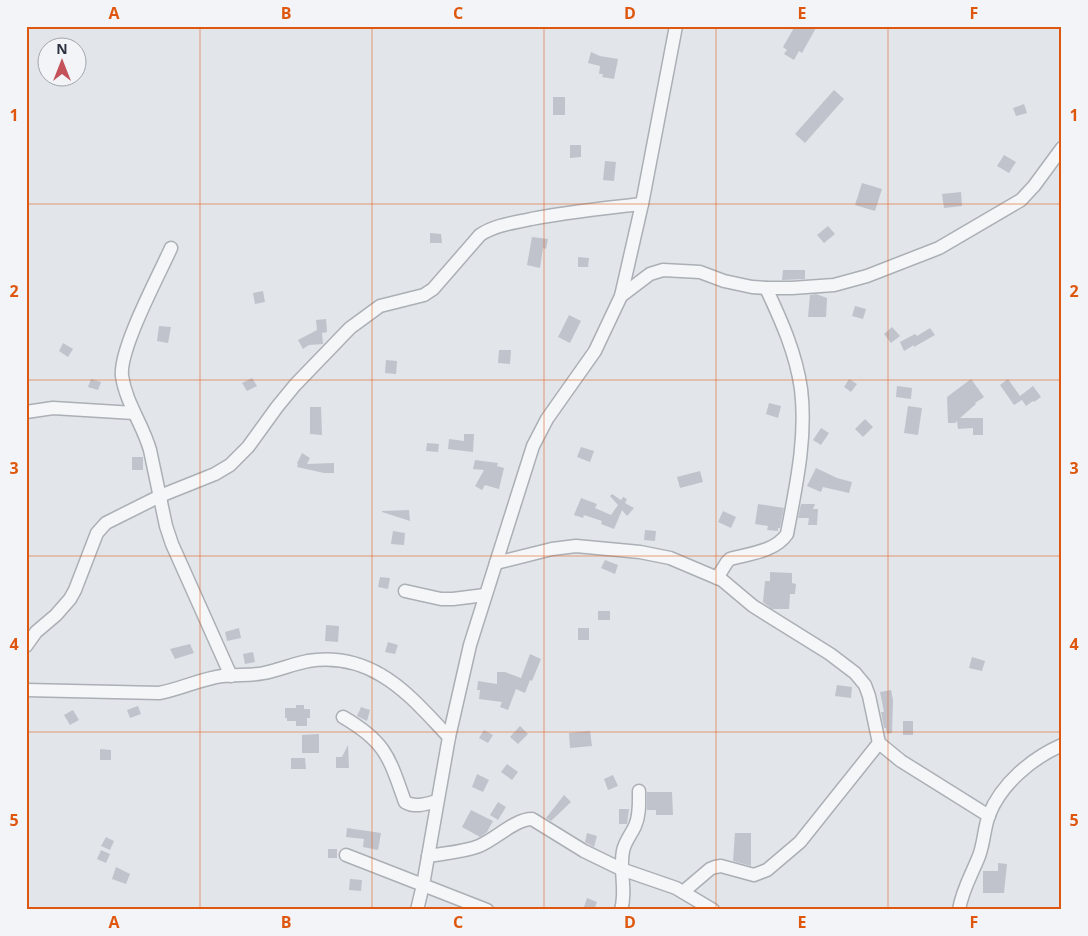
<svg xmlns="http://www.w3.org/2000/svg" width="1088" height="936" font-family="'Open Sans',sans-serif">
  <rect width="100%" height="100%" fill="#e2e5e9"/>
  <g fill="#c0c3cc">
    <polygon points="795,26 817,26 802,53 799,51 794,60 784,54 787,50 783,47"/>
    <polygon points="591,52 600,56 618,59 614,79 602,77 603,74 599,74 600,66 588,63"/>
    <polygon points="834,90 844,99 805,143 795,134"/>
    <rect x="553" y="97" width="12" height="18"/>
    <polygon points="1024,104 1027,113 1016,116 1013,108"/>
    <polygon points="570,145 581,145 581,157 570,158"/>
    <polygon points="1004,155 1016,162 1009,173 997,166"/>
    <polygon points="605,161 616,162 614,181 603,180"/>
    <polygon points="862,183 882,189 875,211 855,205"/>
    <polygon points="961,192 962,206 944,208 942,194"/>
    <polygon points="828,226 835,234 824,243 817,235"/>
    <polygon points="430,233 441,234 442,243 430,243"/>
    <polygon points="532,237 548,239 546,249 543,248 540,268 527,265"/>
    <polygon points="578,257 589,258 588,267 578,267"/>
    <polygon points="783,270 805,270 805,279 782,280"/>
    <polygon points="263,291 265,302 255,304 253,293"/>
    <polygon points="816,294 827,298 826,317 808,317 810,295"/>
    <polygon points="855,306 866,309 863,319 852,316"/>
    <polygon points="569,315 581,321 570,343 558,337"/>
    <polygon points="326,319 327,332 322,333 323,344 309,345 303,349 298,340 317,330 316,320"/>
    <polygon points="159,326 171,327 168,343 157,341"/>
    <polygon points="892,327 900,336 891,343 884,334"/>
    <polygon points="930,328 935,335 914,347 914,345 904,351 900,342 915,334 917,336"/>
    <polygon points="63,343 73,349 68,357 59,351"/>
    <polygon points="499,350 511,350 510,364 498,363"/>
    <polygon points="386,360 397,361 396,374 385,373"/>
    <polygon points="252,378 257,386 247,391 242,383"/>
    <polygon points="91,379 101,382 98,390 88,387"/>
    <polygon points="849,379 857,384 851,392 844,387"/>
    <polygon points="971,379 984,397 975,403 976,404 960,418 983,418 983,435 973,435 973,428 958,429 957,421 955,423 948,423 947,397"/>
    <polygon points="1008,379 1020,396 1033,386 1041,397 1034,402 1033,401 1026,406 1022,400 1014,405 1000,385"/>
    <polygon points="897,386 912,388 911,399 896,397"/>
    <polygon points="769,403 781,406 778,418 766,414"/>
    <polygon points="908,406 922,408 918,435 904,433"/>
    <polygon points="310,407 321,407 322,435 310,434"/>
    <polygon points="865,419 873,427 863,437 855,429"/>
    <polygon points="821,428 829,433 821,445 813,440"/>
    <polygon points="464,434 474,434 473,452 448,449 449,439 464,441"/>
    <polygon points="427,443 439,444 438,452 426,451"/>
    <polygon points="581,447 594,451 590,462 577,457"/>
    <polygon points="302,453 310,458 307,464 334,463 334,473 324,473 297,467 298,464 297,463"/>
    <rect x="132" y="457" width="11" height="13"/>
    <polygon points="475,460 498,463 497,466 504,468 499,489 485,485 482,490 475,486 484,470 473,469"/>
    <polygon points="816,468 837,478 852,482 849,493 823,487 821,492 807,486"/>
    <polygon points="700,471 703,482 680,488 677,477"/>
    <polygon points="612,494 621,500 623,497 627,499 625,503 634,508 627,516 622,510 614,529 601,524 602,521 584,515 583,518 574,515 581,498 597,504 595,508 611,515 618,505 610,496"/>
    <polygon points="758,504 784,508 780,528 778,528 778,531 767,530 768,526 755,524"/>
    <polygon points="801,504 815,504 813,509 818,509 817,525 808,525 809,518 798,518"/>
    <polygon points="409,510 410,521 382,512 382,511"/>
    <polygon points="723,511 736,517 731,528 718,522"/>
    <polygon points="645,530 656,531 655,541 644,540"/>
    <polygon points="393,531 405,533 404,545 391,544"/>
    <polygon points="605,560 618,565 615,574 601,568"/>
    <polygon points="770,572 792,573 792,583 796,584 795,594 790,594 789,609 772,609 763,602 765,581 770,581"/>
    <polygon points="380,577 390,578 388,589 378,587"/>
    <rect x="598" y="611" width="12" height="9"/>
    <polygon points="326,625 339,626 338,642 325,641"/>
    <polygon points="239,628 241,638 227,641 225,632"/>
    <rect x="578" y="628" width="11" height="12"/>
    <polygon points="388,642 398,645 395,654 385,652"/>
    <polygon points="190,644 194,653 175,659 170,649"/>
    <polygon points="253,652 255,662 245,664 243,654"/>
    <polygon points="530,654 541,659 532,681 530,680 525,693 516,689 508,710 500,707 502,702 479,699 480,690 477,690 478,681 497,684 497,672 505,672 521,678"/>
    <polygon points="972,657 985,661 982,671 969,668"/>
    <polygon points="837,685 852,687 851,698 835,696"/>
    <polygon points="891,690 893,700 892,733 887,734 886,728 884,728 881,712 884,712 880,692"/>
    <polygon points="296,705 304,705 304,709 310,709 310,718 307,718 307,726 296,726 296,721 287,721 287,718 285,718 285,708 296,708"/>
    <polygon points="138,706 141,714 130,718 127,710"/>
    <polygon points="361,707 370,710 367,721 357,716"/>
    <polygon points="73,710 79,720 70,725 64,715"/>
    <rect x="903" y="721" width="10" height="14"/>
    <polygon points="520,726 528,734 518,744 510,737"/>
    <polygon points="484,730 493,735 488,743 479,738"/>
    <polygon points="590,731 592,746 570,748 569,733"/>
    <polygon points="319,734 319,753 302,753 302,735"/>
    <polygon points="348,745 349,768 336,768 336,757 342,757"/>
    <polygon points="100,749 111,750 111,760 100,760"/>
    <polygon points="291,758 305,758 306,769 291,769"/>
    <polygon points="507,764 518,772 512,780 501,772"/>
    <polygon points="477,774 489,780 483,792 472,787"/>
    <polygon points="613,775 618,786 608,790 604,779"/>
    <polygon points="647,792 672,792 673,815 656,815 656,810 647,810"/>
    <polygon points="564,795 571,802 551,821 546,818"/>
    <polygon points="498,802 506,807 498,820 490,815"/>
    <polygon points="619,809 629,809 627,824 619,824"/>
    <polygon points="471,810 493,821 487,832 480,837 462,827"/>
    <polygon points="347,828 381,833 378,850 363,847 364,839 346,837"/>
    <polygon points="587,833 597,836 594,847 585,842"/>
    <polygon points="735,833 751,833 751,866 733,861"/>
    <polygon points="106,837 114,841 110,850 101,846"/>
    <rect x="328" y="849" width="9" height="9"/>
    <polygon points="101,850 110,854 106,863 97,859"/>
    <polygon points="998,863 1007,864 1004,893 983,893 983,871 998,871"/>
    <polygon points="116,867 130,874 126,884 112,879"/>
    <polygon points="350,879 362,880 361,891 349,890"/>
    <polygon points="587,898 597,902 594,910 583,910"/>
  </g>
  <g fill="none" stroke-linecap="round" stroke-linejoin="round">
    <defs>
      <g id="minor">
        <path d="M171,248C159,275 119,349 122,376C126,403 143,425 150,450L166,526L172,544L231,676"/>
        <polyline points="621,296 650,274 663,270 700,272 724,281 752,287 766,288 792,288 834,285 867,276 939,248 1021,200 1034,186 1062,148"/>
        <polyline points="26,412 53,408 134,413"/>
        <polyline points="496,563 552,549 576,546 640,552 670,558 722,580 753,606 830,654 855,673 865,685 869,696 879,743 901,761 989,816"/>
        <path d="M717,578L727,562L730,559C749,554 776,551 787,534C796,486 807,437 801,389C796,353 781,320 766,288"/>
        <polyline points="405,591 441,599 453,599 485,595"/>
        <path d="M26,646L36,632L56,615L70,599L75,590L97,533L106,523L160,496L215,474L230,465L248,447L277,407L295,385L350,328L380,306L424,295L433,289L480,235C495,225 513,223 531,219C568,212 604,208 642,204"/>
        <path d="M26,690L159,693C181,689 200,679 222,676C236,674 250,676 264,673C279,670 293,664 308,661C333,657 359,662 381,675C407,690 428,715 449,737"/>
        <path d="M343,717C386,742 389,757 405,802C415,808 426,804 437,801"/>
        <polyline points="346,855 487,910"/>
        <path d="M428,856C445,853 464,852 479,846C496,839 515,819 532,819L584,851L621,869L676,888L713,910"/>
        <polyline points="683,892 710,869 715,867 721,866 754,875 767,870 800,842 879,743"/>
        <polyline points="417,910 423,885 449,737 470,645 533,446 547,419 595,351 621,296 642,204 676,26"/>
        <path d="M621,910C627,890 619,871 623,851C625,841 631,835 635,826C640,815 639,803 639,791"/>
        <path d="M959,910C962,890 972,874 979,856C984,843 984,828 989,815C1001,784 1032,758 1062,745"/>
      </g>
    </defs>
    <use href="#minor" stroke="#abafb6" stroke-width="15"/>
    <use href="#minor" stroke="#f5f6f8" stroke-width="12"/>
  </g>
  <path fill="none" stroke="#df570f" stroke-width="1" stroke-opacity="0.55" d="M200,26V910M372,26V910M544,26V910M716,26V910M888,26V910M26,204H1062M26,380H1062M26,556H1062M26,732H1062"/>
  <rect width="1088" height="936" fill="none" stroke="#f2f4f7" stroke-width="55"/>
  <g transform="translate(62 62)"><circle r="24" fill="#f2f4f7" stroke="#a3a6ae"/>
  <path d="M0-4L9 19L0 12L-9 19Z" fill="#c3525b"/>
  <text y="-8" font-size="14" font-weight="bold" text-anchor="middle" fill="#2c3240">N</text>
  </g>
  <rect x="28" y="28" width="1032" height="880" fill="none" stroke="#df570f" stroke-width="2"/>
  <g font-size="16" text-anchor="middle" font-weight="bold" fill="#df570f">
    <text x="114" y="19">A</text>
    <text x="286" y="19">B</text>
    <text x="458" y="19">C</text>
    <text x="630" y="19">D</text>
    <text x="802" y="19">E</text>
    <text x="974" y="19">F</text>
    <text x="14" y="121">1</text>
    <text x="1074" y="121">1</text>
    <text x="14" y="297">2</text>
    <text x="1074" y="297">2</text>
    <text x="14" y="474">3</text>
    <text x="1074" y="474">3</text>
    <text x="14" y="650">4</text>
    <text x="1074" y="650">4</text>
    <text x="14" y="826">5</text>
    <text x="1074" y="826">5</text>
    <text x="114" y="928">A</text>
    <text x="286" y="928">B</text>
    <text x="458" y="928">C</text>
    <text x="630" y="928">D</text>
    <text x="802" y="928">E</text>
    <text x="974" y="928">F</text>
  </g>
</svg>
